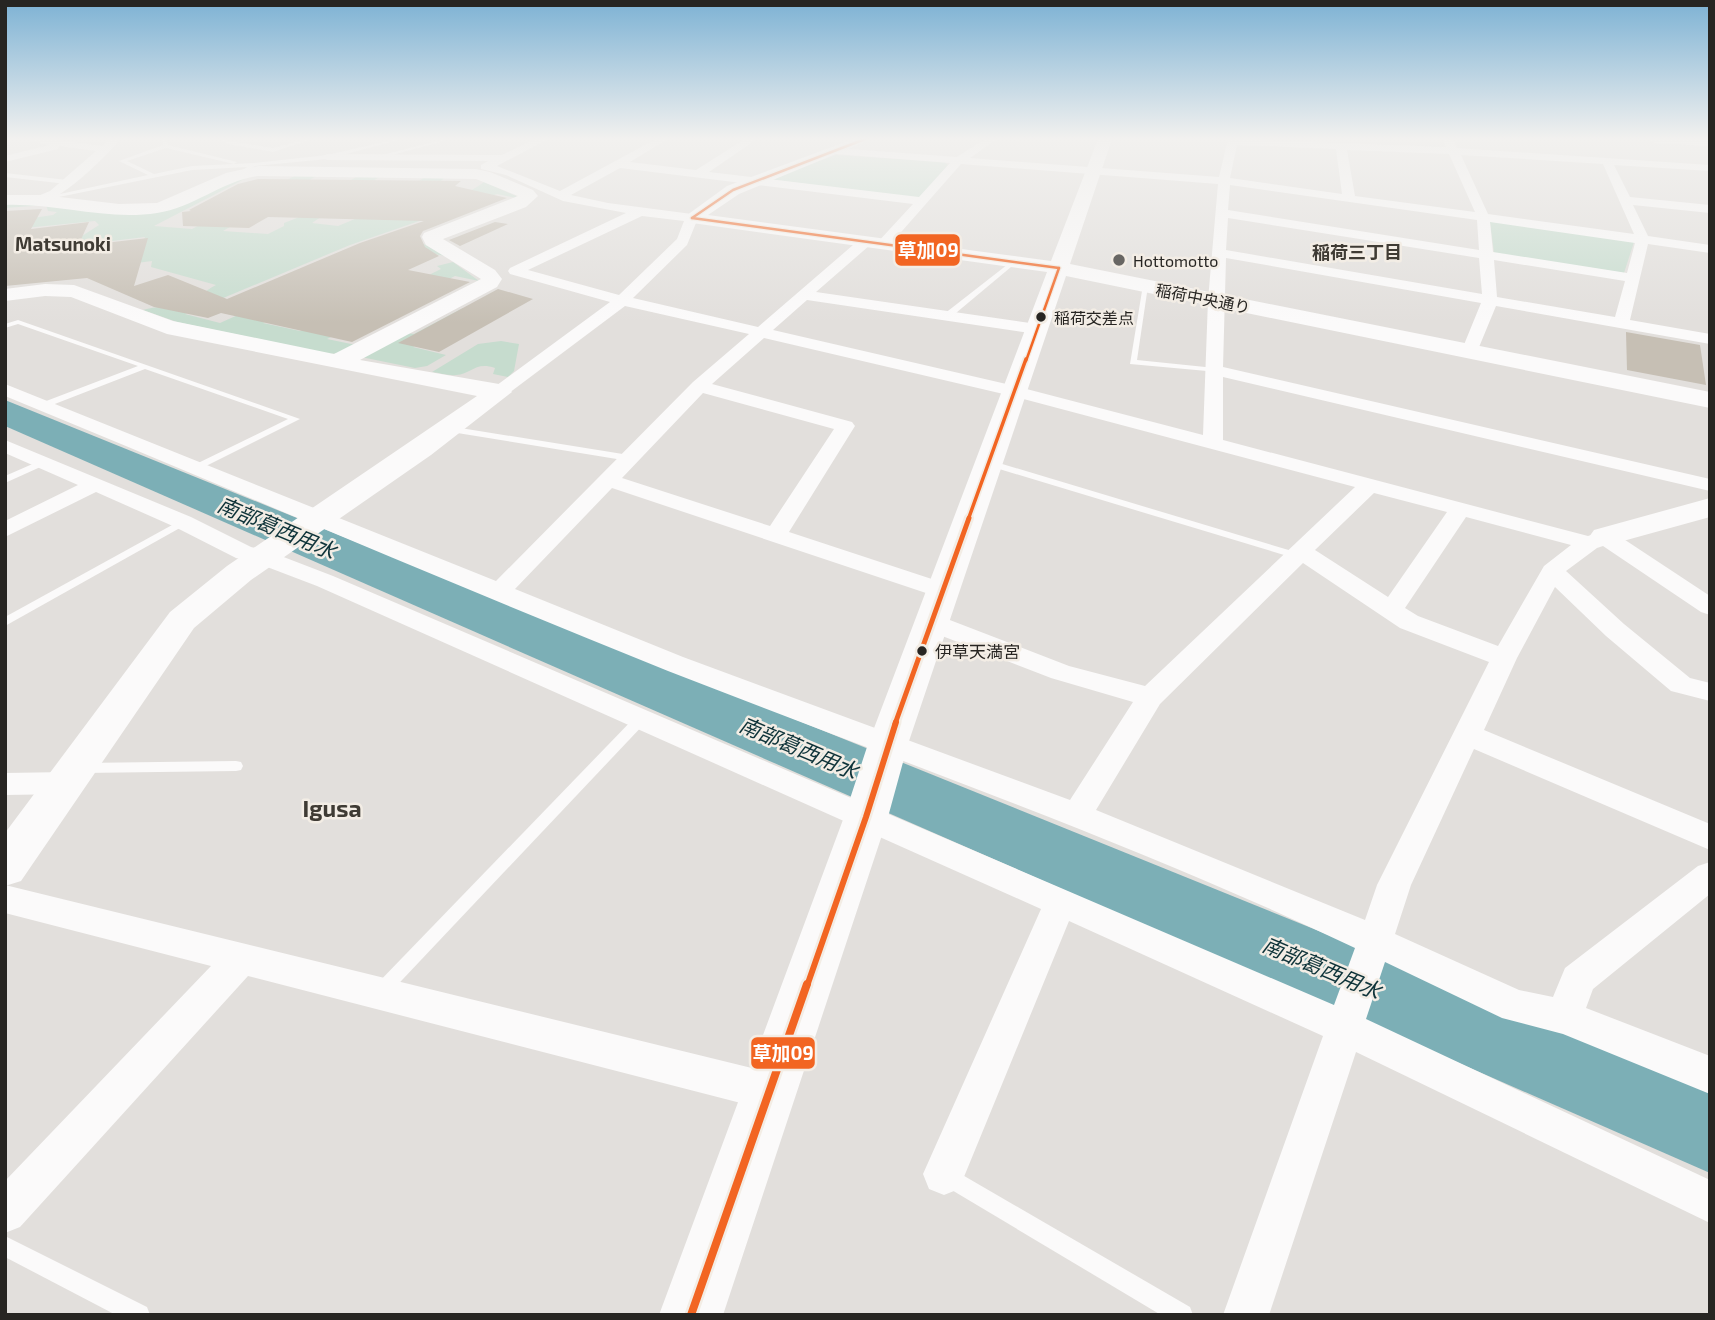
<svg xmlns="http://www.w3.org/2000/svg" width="1715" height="1320" font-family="'Exo 2','Noto Sans JP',sans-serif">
  <rect width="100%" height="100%" fill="#e2dfdc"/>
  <g fill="#c6dcce">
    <polygon points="836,155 944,162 948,165 920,197 912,198 769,179"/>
    <path d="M254,174L154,226L192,229L211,219L221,217L296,175H318L223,231L268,234L284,226V223L302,216L298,214L356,177H379L312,223L338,226L374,211L425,177H446L417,199L439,201L445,204C458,196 471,192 484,182L516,196V198L497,194L350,245L185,314L220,323L249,310L260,309L410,243L420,242L446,256L422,252L263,323L300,331L323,320H337L441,269L437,266L453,262L479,281L455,276L327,339L356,345L341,353L330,354L177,322L143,310C156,306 169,307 182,305C197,302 203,291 216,285L151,267L152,261L5,280V270L138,254L145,237L5,254V245L82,236L99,225L95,221L5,230V222L53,215L57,212L48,211L46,205L5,208V203C53,197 101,217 149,212C188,207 216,178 254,174Z"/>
    <polygon points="1494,221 1634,242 1624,273 1494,253 1490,222"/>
    <polygon points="463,308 478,312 413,347 446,355 427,366 415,368 361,357 406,333 414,334"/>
    <path d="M501,341L519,344L514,371L508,377L493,374L495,368C475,361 472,374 456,375C449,376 440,373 432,372L478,344Z"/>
  </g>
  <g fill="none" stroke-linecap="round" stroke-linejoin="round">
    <polygon fill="#7cafb6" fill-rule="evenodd" points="5,400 1710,1089 1710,1173 5,426"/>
  </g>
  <g fill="#c6bfb4">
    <polygon points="258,179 461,181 455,186 507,198 423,231 420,236 425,247 439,256 408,270 470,282 352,342 221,313 208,318 154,307 87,278 5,286 5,211 42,209 31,229 89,222 78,246 148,238 134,286 168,275 227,299 360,243 424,221 268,217 249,228 183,226 182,212 191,211 189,210 238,184"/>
    <polygon points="495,222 508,224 460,246 449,240"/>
    <polygon points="498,289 533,299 439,352 398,343"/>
    <polygon points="1626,332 1700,345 1706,385 1627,370"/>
  </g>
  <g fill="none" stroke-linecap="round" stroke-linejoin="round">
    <g fill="#fbfafa" fill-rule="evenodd">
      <polygon points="163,139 167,139 168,145 237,162 234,164 166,148 127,161 154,174 192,166 254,163 327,155 397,139 403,139 327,159 255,166 244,173 241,171 247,167 192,170 49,199 46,197 148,175 119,161 163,145"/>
      <polygon points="218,139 273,148 307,139 313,139 273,152 228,144"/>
      <polygon points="446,139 452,139 377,159 374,157"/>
      <polygon points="5,173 67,180 70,182 67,184 5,177"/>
      <polygon points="1012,261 1017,262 950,318 944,318 944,314"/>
      <polygon points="1143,285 1148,286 1137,360 1215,368 1219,370 1218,372 1130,364"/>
      <polygon points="18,320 300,419 200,469 194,469 194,465 288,419 145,369 47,407 41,407 41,403 138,366 18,324 5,328 5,324"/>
      <polygon points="448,426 629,455 634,458 629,461 445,431 445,427"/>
      <polygon points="44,459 47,460 47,464 5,483 5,476"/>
      <polygon points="989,460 1302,554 1303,556 1298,559 1294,558 986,465 984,463"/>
      <polygon points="183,519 187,520 187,524 5,626 5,617"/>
      <polygon points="641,714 646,716 648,719 646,722 386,997 380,1000 374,997 372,992 374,987 636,716"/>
      <polygon points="236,761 241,762 243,766 241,770 236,771 82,773 77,772 75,768 77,764 82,763"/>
      <polygon points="947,1166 1190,1307 1193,1315 1161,1315 940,1183 937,1176 940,1169"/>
      <polygon points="5,1236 147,1307 150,1315 116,1315 5,1257"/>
    </g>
    <g fill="#fbfafa" fill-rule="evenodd">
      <path d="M24,139H50L102,146L110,139H121C107,155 58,205 38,202V196L50,191L96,151L59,146L58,149L5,162V156L49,145Z"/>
      <path d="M535,139H548L497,166L560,191L656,139H668L630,162L696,170L745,139H757L709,172L919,197L950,163L836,154L831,151L836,148L957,157L985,139H997L970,158L1219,177L1228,139L1446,147L1443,139H1453L1457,148L1710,165V171L1614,165L1630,197L1710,205V213L1633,205L1648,236L1710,245V253L1648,244L1630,320L1710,334V344L1496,306L1477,352L1469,357L1461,352L1481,303L1226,258L1223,367L1710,479V491L1223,377V440L1588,536L1605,530L1613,532L1710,596V615L1701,612L1603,546L1597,548L1566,571L1624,624L1690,678L1710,683V701L1671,691L1606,636L1555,587L1517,658L1484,730L1710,824V850L1474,749L1411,885L1395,934L1519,990L1553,997L1565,968L1698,866L1710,862V894L1593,989L1586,1008L1710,1056V1094L1563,1034L1502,1018L1385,962L1366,1019L1710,1180V1223L1356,1052L1269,1315H1223L1323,1036L1069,921L959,1189L944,1195L929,1189L923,1174L1041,909L317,586L254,562L236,558L175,527L96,492L5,537V521L78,485L5,453V440L191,517L251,547L268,551L333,576L1334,1005L1355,948C1132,842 898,761 668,671C446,582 227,487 5,396V384L496,581L693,382L749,334L625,306L505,396H493L490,392L493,388L610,302L510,274L508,271L510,268L626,213L563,201L506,175L481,169V165L488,161L327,160L321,157L327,154L502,155ZM1237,145L1336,149L1342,194L1230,178ZM1347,150L1449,154L1475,212L1355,196ZM1461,155L1603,164L1634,234L1488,214ZM961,164L1218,184L1208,300L1203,435L1015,386L773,330L807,300L1037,334L1045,329L1037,324L816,292L870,245L872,242L865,238L860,239L758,327L633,298L687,245L698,218L692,214L608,203L571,195L620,168L913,204L876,244L883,248L888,247ZM1230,185L1477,220L1479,250L1228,210ZM642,216L684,221L677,239L619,295L528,270ZM1228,218L1479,258L1482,294L1226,250ZM1490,222L1635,243L1627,273L1493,252ZM1494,260L1625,281L1615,317L1497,297ZM764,338L1012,396L1355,487L1145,686L1069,666L942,617L933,615L924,617L920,623L924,629L1051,678L1133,702L1070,800L683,657L515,589L612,488L935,596L944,598L953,596L956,591L953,586L789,532L855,426L852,422L712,384ZM703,393L834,429L770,526L622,478ZM1374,493L1447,512L1388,597L1315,550ZM1466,517L1571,545L1544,566L1498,646L1418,616L1405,608ZM1303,563L1400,628L1489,662L1377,885L1365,920L1096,810L1160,704Z"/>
      <polygon points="68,772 79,775 83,783 79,791 68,794 5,795 5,773"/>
      <polygon points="5,885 768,1072 782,1077 788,1091 782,1105 768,1110 248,976 20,1227 5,1233 5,1181 211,966 5,913"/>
    </g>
    <g fill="#fbfafa" fill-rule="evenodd">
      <polygon points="853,139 872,139 739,194 708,215 1051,261 1098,139 1112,139 1070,264 1710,392 1710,408 1066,276 908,744 888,817 723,1315 659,1315 844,817 868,744 1047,272 692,223 683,218 727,186"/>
      <polygon points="1647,139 1710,139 1710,146 1654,143"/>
      <path d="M258,166L476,169L490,172L533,190L538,196L526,207L443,239L495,270L502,279L497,287L360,360L499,384L508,387L512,392L431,455L251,580L194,628L21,881L5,886V833L170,612L227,566L477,396L167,334L71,297L45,296L5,301V289L45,284L74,285L173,321L334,354L481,279L426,245L422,237L424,233L518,196L476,179L258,176C222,181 193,208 157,213C107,221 56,203 5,205V195H43L119,204L157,203L226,173Z"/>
      <polygon points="1710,498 1710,517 1605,546 1594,544 1589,537 1594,530"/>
    </g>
    <defs>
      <g id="bus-1-far4">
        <polyline points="692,218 1059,268"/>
        <polyline points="692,218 733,190 865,139"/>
        <polyline points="1026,361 1059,268"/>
      </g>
      <polyline id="bus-1-far3" points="968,520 1026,359"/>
      <polyline id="bus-1-far2" points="895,724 969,518"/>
      <polyline id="bus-1-far1" points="807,986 866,817 896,722"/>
      <polyline id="bus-1" points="691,1315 807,984"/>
    </defs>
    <use href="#bus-1-far4" stroke="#f3ede5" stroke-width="5"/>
    <use href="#bus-1-far3" stroke="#f3ede5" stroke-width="7"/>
    <use href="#bus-1-far2" stroke="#f3ede5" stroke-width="10"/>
    <use href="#bus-1-far1" stroke="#f3ede5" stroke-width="11"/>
    <use href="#bus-1" stroke="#f3ede5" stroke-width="13"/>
    <use href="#bus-1-far4" stroke="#f26522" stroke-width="2.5"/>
    <use href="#bus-1-far3" stroke="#f26522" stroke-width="3.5"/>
    <use href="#bus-1-far2" stroke="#f26522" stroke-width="5"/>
    <use href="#bus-1-far1" stroke="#f26522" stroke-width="6"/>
    <use href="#bus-1" stroke="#f26522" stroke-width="8"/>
  </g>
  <linearGradient id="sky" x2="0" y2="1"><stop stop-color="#7db2d4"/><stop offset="0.43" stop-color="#f2f1ef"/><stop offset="1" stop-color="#f2f1ef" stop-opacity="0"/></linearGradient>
  <rect width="1715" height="323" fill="url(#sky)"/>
  <circle fill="#686663" stroke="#f3ede5" stroke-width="2.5" cx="1119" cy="260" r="7"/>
  <g fill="#272522" stroke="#f3ede5" stroke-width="2.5">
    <circle cx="1041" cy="317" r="6"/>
    <circle cx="922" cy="651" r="6"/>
  </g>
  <g text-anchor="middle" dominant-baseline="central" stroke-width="5" stroke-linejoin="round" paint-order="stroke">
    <g font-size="16" fill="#272522" stroke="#f3ede5" text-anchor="start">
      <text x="1133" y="260">Hottomotto</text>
    </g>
    <g font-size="16" fill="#272522" stroke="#f3ede5">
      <text transform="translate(1203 298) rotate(11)">稲荷中央通り</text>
    </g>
    <g font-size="16" fill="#272522" stroke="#f3ede5" text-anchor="start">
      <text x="1054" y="317">稲荷交差点</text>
    </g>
    <g font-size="17" fill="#272522" stroke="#f3ede5" text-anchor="start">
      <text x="935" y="651">伊草天満宮</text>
    </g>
    <g font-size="18" font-weight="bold" fill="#3f3b34" stroke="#f3ede5">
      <text x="1357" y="252">稲荷三丁目</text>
    </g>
    <g font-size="19" font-weight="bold" fill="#3f3b34" stroke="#f3ede5">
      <text x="63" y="243">Matsunoki</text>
    </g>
    <g font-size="21" font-style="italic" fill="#0e3339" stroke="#f3ede5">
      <text transform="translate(277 527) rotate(23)">南部葛西用水</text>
      <text transform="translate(799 747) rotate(23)">南部葛西用水</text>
      <text transform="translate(1322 967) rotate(23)">南部葛西用水</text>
    </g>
    <g font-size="23" font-weight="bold" fill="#3f3b34" stroke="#f3ede5">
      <text x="332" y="808">Igusa</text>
    </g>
  </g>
  <g stroke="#f3ede5" stroke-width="2.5">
    <rect x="894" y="233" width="67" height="34" rx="7" fill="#f26522"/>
    <rect x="750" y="1036" width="66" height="34" rx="7" fill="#f26522"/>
  </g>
  <g font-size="19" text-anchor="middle" font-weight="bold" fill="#fff">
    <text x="928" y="257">草加09</text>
    <text x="783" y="1060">草加09</text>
  </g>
  <rect width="1715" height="1320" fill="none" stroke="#272522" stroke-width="14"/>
</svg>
